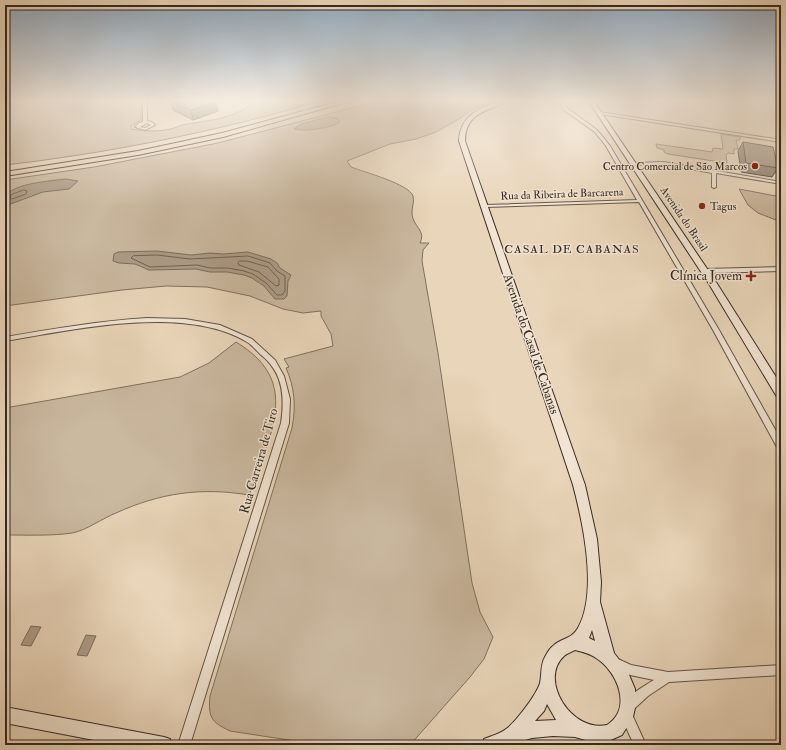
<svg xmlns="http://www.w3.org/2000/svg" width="786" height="750" font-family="'IM FELL Double Pica',serif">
  <rect width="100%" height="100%" fill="#e9d5b9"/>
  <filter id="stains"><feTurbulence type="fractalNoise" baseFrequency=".005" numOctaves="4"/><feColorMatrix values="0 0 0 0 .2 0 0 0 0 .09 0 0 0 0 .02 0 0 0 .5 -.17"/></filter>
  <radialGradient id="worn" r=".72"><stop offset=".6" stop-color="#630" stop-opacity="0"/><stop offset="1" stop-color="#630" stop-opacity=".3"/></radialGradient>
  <g fill="#cab89f" stroke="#807060">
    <path d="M22,100L141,101V120L131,126V129C143,131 158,132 171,129C175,128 179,126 183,125C206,120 232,120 251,104L244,102L246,101L312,100L314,103C213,132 110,153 5,165V105Z"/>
    <path d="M378,101H494L471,110L459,119L436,132L416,139L390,144L347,161L351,167C364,172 409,184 413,196C415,205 409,211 414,221C418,229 425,233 420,243H429L423,250L422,261L438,353L472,583L480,612L493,637L484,659L470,677L410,745H321L230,731C211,722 208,717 210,696L292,428C296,407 295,388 286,368L289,367L284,359L333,346L331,334L321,316V311L303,313L283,309L250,296L207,287L166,286L122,290L5,306V180L94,167L218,143Z"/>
    <polygon points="721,134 740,137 740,140 736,140 738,149 734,149 734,154 728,153 726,155 727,163 668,154 664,152 664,150 657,148 656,144 712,152 713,148 723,149"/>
    <polygon points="739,189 781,197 781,222 758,213 748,205"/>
    <path d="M236,342C282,370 282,402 266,449C261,464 256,480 249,495C201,487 160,493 116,513C103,518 85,531 72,533C53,536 25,535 5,535V408L180,377L209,363Z"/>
  </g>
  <g fill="#ac9b86" stroke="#7c6d5e">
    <path d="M328,117L337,118L340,122C332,128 304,132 294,129L301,124Z"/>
    <path d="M66,179L78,181L69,189L43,192L5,206V196C15,183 50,181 66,179Z"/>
    <polygon points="157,251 191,255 210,253 223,254 248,252 271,259 277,263 280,268 291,275 288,281 287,296 284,299 275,299 264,286 252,278 244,275 227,272 210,272 196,269 149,270 135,264 119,263 113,261 114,254 118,252"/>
    <polygon points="31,626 41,627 31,646 21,645"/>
    <polygon points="86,635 96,636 87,656 77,655"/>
  </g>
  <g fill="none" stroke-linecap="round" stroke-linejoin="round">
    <g stroke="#706254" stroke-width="1">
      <polygon points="24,190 27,191 26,194 12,199 10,198 11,195"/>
      <polygon points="157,255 190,259 248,256 270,263 277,271 285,276 285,291 282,295 277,295 266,283 253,274 244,271 228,268 210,268 197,265 150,267 131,258 133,256"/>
      <polygon points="240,261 247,261 268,267 279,279 279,285 276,286 259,272 239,265 238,263"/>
    </g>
    <defs>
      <g id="street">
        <polygon points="8,100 14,100 5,104 5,102"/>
        <path d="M143,100H147V121L152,122L155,125L145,130L135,127L139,123L143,122ZM147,123L151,125L145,128L140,127Z"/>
        <polygon points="559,100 563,100 567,108 597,130 610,146 719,330 781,440 781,450 778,449 713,330 639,202 485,207 483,206 485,205 637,200 606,146 595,132 564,110"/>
        <polygon points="599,112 781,140 781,142 600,114 599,114"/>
        <polygon points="663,162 781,182 781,184 716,173 716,187 714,188 712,187 712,173 663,164 633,165 631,164 633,163"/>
        <polygon points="781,267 781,271 705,273 702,271 705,269"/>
        <path d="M147,318L185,319L220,325L252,339L275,360L284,376L290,399L289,423L190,745H178L281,423C284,403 284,381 271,365C268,361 264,357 260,354C256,350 252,345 247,342C184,304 73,330 5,341V337C52,329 99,321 147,318Z"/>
        <path d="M618,659L631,665L668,672L781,665V675L669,682L648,696L634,709L630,710L646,745H634L620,714L622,710L626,708L624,705C629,694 644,686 654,680L630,675L614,668L613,664L614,660Z"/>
        <path d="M596,732L611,741L613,745C604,745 594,747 590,738L592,734Z"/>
      </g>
      <g id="secondary">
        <path d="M500,100H508C488,112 465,112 465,141L585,485L597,539L601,582L600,602L614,653L627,670L635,689L636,703L633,717L622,735L604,743H596L575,737L553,736L532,738L508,745H482L484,739C491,736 500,734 506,729C515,723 537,694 540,683C542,675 540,666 545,657C547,653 551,647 554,645C562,638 572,639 578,628C598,592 583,523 573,485L459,141C460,115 479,109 500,100ZM592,630L595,641L589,638ZM575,650C583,652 589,653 596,658C617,671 633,708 607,725C572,733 538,680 564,656C567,653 572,652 575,650ZM547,704L556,720L535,721L544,711Z"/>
        <polygon points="588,100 593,100 716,282 781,385 781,398 777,397 709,284"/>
        <polygon points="5,707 164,737 170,739 172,745 120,745 5,723"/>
      </g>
      <polygon id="primary" points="344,100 354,100 223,137 138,155 5,176 5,172 138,151 222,133"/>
    </defs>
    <use href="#street" stroke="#625448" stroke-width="2"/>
    <use href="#secondary" stroke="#352922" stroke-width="2"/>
    <use href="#primary" stroke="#352922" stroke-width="2"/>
    <use href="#street" fill="#f1e4d2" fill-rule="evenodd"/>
    <use href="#secondary" fill="#f1e4d2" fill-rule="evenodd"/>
    <use href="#primary" fill="#e9d5b9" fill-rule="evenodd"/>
  </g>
  <g fill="#7e7061" stroke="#352922">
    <polygon points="170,100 216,100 215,101 216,102 218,111 193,120 173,110"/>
    <polygon points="743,142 778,168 772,177 741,172 738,151"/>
  </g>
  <polygon fill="#675b4f" stroke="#352922" points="216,102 218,111 193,120 191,110"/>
  <g fill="#938271" stroke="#352922">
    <polygon points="171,100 214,100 216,102 191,110 170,101"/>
    <polygon points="743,142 773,147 778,168 746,163"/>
  </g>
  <linearGradient id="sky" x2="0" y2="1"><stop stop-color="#90aac1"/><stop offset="0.49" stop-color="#f5ece0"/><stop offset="1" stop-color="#f5ece0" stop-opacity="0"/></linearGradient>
  <rect width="786" height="206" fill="url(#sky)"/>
  <g fill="#8f2418" stroke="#f1e4d2" stroke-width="1.5">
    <circle cx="755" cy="166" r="4"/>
    <circle cx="702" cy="206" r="4"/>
    <path d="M749 270h4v4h4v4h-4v4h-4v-4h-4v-4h4z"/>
  </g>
  <g text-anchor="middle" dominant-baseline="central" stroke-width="3" stroke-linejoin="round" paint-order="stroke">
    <g font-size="11" fill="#352922" stroke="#f1e4d2" text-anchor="end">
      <text x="747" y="166">Centro Comercial de São Marcos</text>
      <text x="710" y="206" text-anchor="start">Tagus</text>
    </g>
    <g font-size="11" fill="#352922" stroke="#f1e4d2">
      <text transform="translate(562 194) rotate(-2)">Rua da Ribeira de Barcarena</text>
      <text transform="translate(684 219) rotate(56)">Avenida do Brasil</text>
    </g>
    <g font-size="12" letter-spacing="1" fill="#352922" stroke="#f1e4d2">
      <text x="572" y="249">CASAL DE CABANAS</text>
    </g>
    <g font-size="13" fill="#352922" stroke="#f1e4d2" text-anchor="end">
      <text x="742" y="276">Clínica Jovem</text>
    </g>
    <g font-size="13" fill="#352922" stroke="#f1e4d2">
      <text transform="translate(531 344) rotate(71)">Avenida do Casal de Cabanas</text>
      <text transform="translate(259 461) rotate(-74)">Rua Carreira de Tiro</text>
    </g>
  </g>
  <rect width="786" height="750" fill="none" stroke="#e9d5b9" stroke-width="20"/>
  <rect x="6" y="6" width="774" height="738" fill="none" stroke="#352922" stroke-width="2"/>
  <rect x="10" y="10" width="766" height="730" fill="none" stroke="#352922"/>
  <rect width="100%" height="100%" filter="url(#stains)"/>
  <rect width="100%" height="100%" fill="url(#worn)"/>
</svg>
